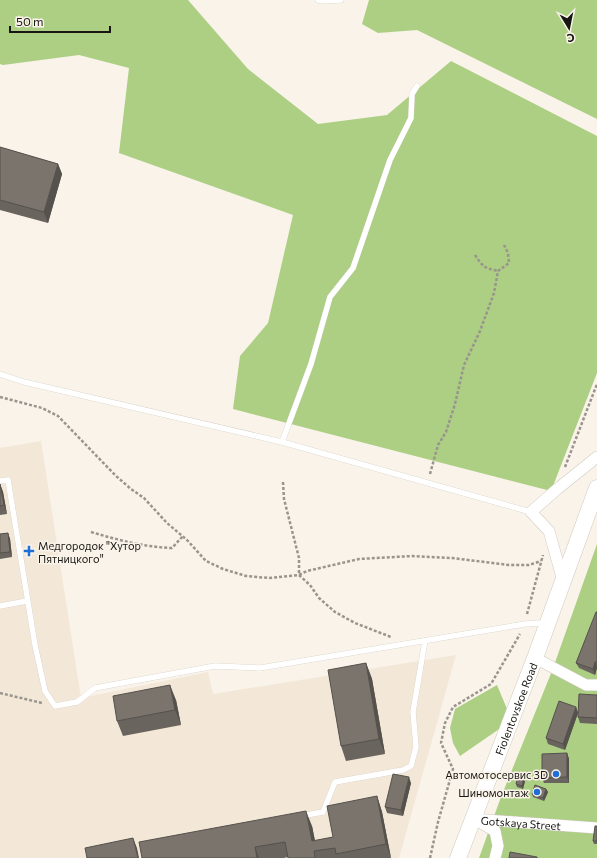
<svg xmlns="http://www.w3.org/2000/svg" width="597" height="858" font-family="Commissioner,sans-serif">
  <rect width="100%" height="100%" fill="#f9f3e9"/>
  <polygon fill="#f3e8d8" points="41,441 81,698 208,672 213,694 456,655 399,858 0,858 0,448"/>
  <g fill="#accf84">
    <polygon points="0,0 188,0 248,69 318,124 387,115 451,61 597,136 597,373 551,491 233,409 240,356 268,323 293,215 119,153 129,68 79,55 3,65 0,64"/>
    <polygon points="369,0 597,0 597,119 417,30 378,33 362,24"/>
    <polygon points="597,544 597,858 479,858 501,797 552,671"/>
    <polygon points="497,685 507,709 505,725 460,756 453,743 450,728 455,709"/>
  </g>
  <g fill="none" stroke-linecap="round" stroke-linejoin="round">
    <defs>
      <g id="service">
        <polyline points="318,0 322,1 341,0"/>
        <polyline points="0,374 24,382 282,442 531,512"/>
        <polyline points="282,442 311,364 330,297 353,268 390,160 411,118 412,94 417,86"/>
        <polyline points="0,481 8,480 35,645 45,691 55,706 77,702 95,688 215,666 260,668 525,624 538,623 546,625"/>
        <polyline points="0,606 27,601"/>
        <polyline points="301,816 323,812 335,782 403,770 411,766 416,747 413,712 425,641"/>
      </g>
      <g id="minor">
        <polyline points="563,581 549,531 531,512 556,490 597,457"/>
        <polyline points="535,658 586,685 597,685"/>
        <path id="s1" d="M473,819L597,828"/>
        <polyline points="476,820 495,831 498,846 495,858"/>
      </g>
      <g id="secondary">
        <path id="s2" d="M458,858L535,658L597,488"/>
      </g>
    </defs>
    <use href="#service" stroke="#d0cac0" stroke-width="6"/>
    <use href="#minor" stroke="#d0cac0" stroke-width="12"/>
    <use href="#secondary" stroke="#d0cac0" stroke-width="17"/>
    <g stroke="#99948d" stroke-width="2.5" stroke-dasharray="3 2" stroke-linecap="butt">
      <path d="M475,255C483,267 484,268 498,271"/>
      <polyline points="0,397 42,408 58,416 116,476 131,489 144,498 167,523 187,540 206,561 223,569 246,576 269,578 299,575 310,585 319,598 335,612 355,623 391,637"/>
      <polyline points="565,467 597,384"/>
      <polyline points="430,474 438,445 446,432 455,404 464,365 480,331 494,293 498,271 509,263 508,253 504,245"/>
      <polyline points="283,482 284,499 299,558 299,575 307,571 359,559 412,556 452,558 509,565 529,565 541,561"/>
      <path d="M91,532C118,540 144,547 172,548L183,536"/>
      <polyline points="527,614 543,555"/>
      <polyline points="0,693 42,703"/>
      <polyline points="430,858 438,822 453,769 441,743 445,723 453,707 491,684 520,634"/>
    </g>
    <use href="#service" stroke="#fff" stroke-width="5.5"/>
    <use href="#minor" stroke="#fff" stroke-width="11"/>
    <use href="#secondary" stroke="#fff" stroke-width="16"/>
  </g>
  <g fill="#69645d">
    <polygon points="0,147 58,164 62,174 48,223 0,210"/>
    <polygon points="0,484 3,492 7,514 0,515"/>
    <polygon points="8,533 10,539 12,557 0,559 0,534"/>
    <polygon points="597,612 597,668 595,675 579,668 576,663"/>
    <polygon points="366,663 372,679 385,754 346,761 341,746"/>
    <polygon points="597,695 597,724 580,723 578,717"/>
    <polygon points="176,700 181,725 123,736 117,721"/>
    <polygon points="576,707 578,713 565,750 548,744 546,738"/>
    <polygon points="567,753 569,759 569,783 544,783 542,778"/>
    <polygon points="525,774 526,777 523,789 517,787 516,784"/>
    <polygon points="411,783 403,816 387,813 385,807"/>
    <polygon points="546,789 548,792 544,801 533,797 532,794"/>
    <polygon points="377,796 382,812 391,858 288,858 288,857 284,858 142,858 312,826 315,841 333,837"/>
    <polygon points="597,826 597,844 594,844 593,841"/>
  </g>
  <g fill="#55514c">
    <polygon points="58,164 62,174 48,223 44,212"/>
    <polygon points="0,484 3,492 7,514 4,505"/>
    <polygon points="8,533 10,539 12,557 10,552"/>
    <polygon points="595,662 597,666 597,668 595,675 593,669"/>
    <polygon points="366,663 372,679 385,754 379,739"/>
    <polygon points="170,685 176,700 181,725 175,710"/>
    <polygon points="576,707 578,713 565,750 563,744"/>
    <polygon points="567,753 569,759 569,783 567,777"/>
    <polygon points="525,774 526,777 523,789 522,786"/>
    <polygon points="409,777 411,783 403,816 401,810"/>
    <polygon points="546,789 548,792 544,801 543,798"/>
    <polygon points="377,796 382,812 391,858 386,844"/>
    <polygon points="306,811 312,826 317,851 312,841"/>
    <polygon points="133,838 137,848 139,858 138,858"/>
    <polygon points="255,847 259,858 257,858"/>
  </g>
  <g fill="#7a746c" stroke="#55514c">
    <polygon points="0,147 58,164 44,212 0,200"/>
    <polygon points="0,484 4,505 0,506"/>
    <polygon points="8,533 10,552 0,553 0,534"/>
    <polygon points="596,612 597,612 597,662 595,662 593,669 576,663"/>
    <polygon points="366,663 379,739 341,746 328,670"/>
    <polygon points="170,685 175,710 117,721 113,696"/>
    <polygon points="579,694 597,695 597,718 578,717"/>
    <polygon points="559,701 576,707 563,744 546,738"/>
    <polygon points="567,753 567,777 542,778 542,754"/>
    <polygon points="519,773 525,774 522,786 516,784"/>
    <polygon points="393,774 409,777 401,810 385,807"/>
    <polygon points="535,785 546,789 543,798 532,794"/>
    <polygon points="377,796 386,844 336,854 335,848 314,851 315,858 288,858 285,842 255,847 257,858 142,858 139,842 306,811 312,841 333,837 327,806"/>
    <polygon points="595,826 597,826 597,841 593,841"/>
    <polygon points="133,838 138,858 87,858 85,848"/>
    <polygon points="510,852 537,857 537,858 509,858"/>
  </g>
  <g fill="#1f6ed8" stroke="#f9f3e9" stroke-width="1.5">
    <path d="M27 545h4v4h4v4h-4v4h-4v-4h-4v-4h4z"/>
    <circle cx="556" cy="774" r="4"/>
    <circle cx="537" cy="792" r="4"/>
  </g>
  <g text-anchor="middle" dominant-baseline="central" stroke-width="3" stroke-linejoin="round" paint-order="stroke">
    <g font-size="11" fill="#181612" stroke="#f9f3e9" text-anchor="end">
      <text x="38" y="545" text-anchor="start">Медгородок "Хутор<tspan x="38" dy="13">Пятницкого"</tspan></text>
      <text x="548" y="774">Автомотосервис 3D</text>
      <text x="529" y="792">Шиномонтаж</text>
    </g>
    <g font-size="11" fill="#181612" stroke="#f9f3e9">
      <text stroke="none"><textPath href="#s2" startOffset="160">Fiolentovskoe Road</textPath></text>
      <text stroke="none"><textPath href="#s1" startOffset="48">Gotskaya Street</textPath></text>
    </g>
  </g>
  <g transform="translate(569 28) rotate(170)" stroke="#f9f3e9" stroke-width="3" paint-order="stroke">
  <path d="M0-3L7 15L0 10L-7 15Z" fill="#181612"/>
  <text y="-6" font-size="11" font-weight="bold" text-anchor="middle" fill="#181612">С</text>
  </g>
  <path d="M10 26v6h100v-6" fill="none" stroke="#181612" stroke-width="2"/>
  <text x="16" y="26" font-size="12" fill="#181612" stroke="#f9f3e9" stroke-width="3" paint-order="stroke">50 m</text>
</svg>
